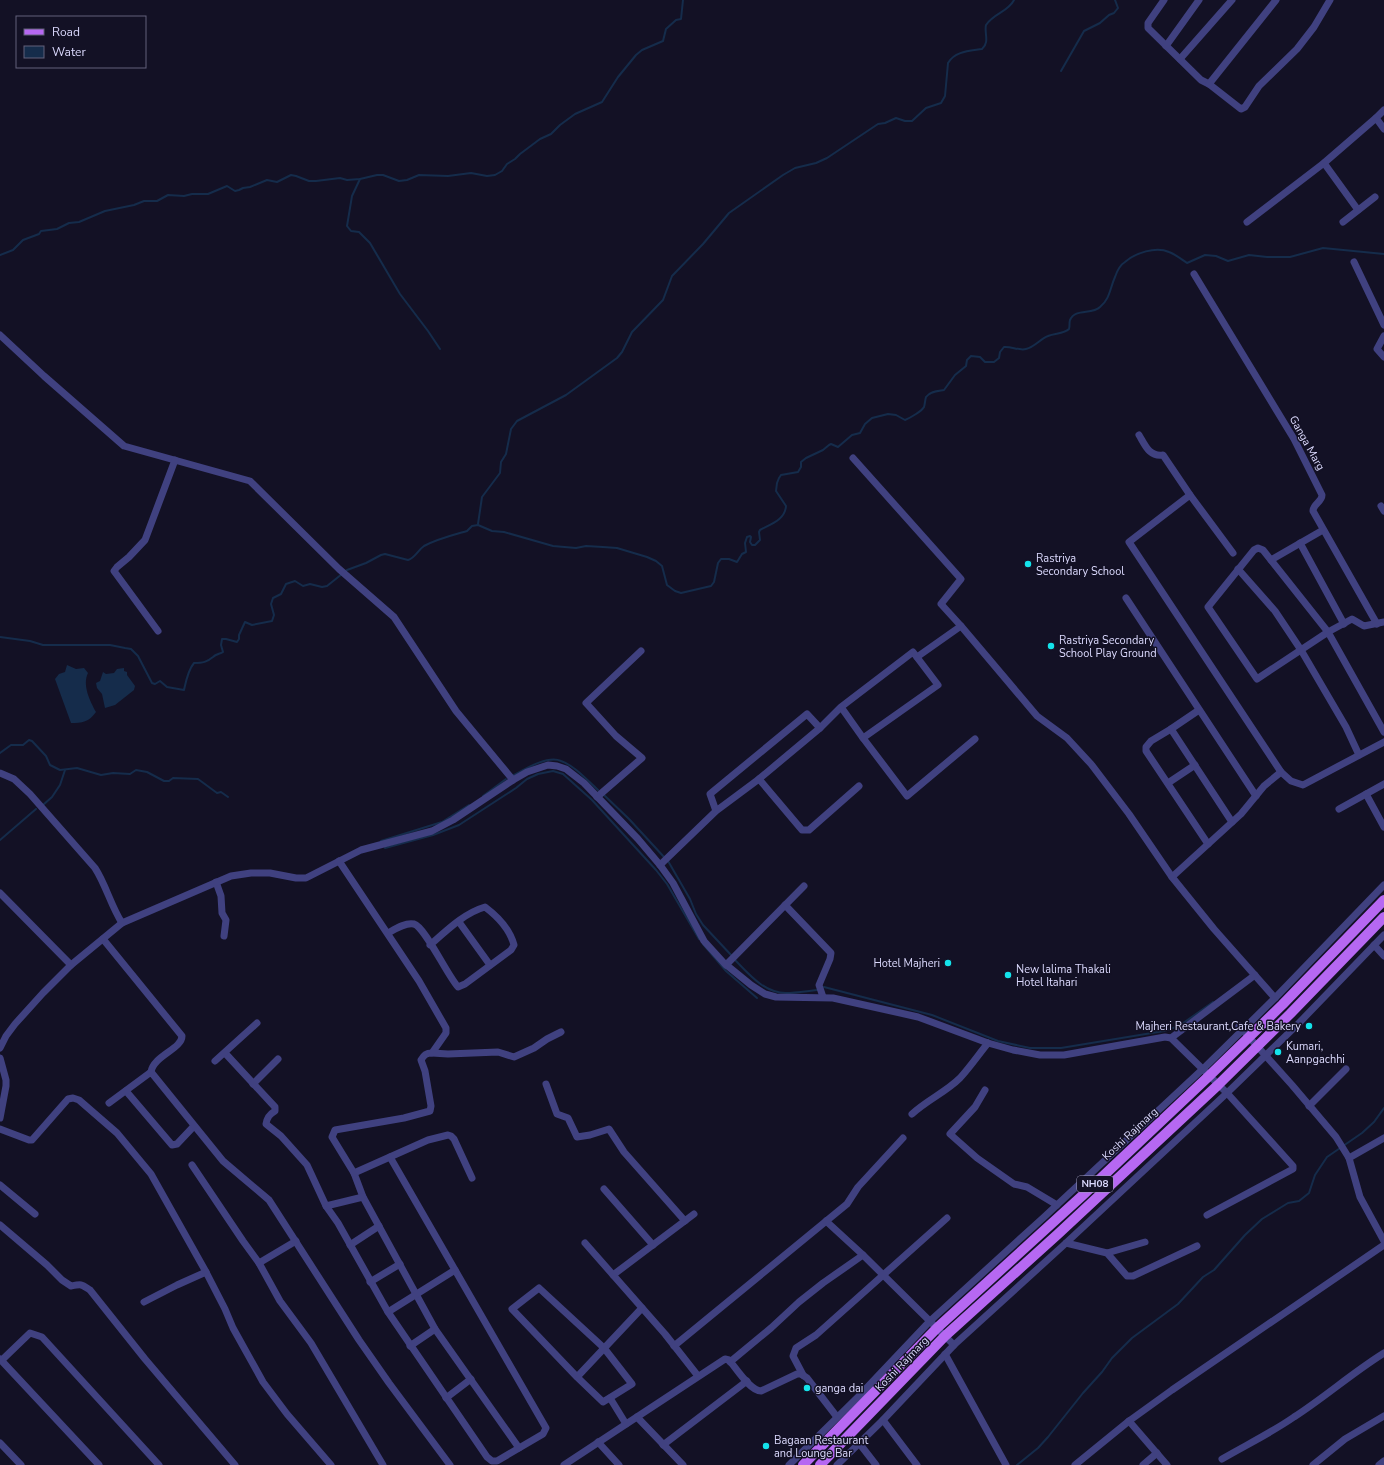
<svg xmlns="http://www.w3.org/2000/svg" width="1384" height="1465" font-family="'Nunito Sans',sans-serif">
  <rect width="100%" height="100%" fill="#131125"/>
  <g fill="#152c4b">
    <path d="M67,665L76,669L84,668L88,673C82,685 90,701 96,712C89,722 82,723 71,723L55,679L59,674L65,672Z"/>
    <polygon points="124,668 124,671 127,672 127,675 135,686 134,690 115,705 105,708 102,694 97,688 96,683 100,681 103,672 106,674 114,673 117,669"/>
  </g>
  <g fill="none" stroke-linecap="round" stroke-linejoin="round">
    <g stroke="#152c4b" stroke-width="2">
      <polyline points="1061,71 1084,31 1100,23 1109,15 1114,13 1118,8 1115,0"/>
      <polyline points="360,179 352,196 347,226 351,231 359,232 370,243 400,294 428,331 440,349"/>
      <polyline points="0,255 13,250 23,240 39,234 41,231 57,229 69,223 79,222 105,211 134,205 144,201 157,201 168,195 184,196 192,194 208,194 227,186 235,191 239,190 243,188 250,187 267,180 277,182 291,175 296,176 309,181 316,181 340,178 347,180 360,179 377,175 383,175 399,181 407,180 419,175 448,176 471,173 487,176 495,175 502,171 507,164 515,159 520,154 540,139 551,134 560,125 575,114 602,102 618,77 636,55 642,50 663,41 666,29 676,20 681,19 683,0"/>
      <path d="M478,524L482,497L500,473L501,462L506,454L511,429L517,421L566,395L617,358L622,352L632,332L663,300L672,276L703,244L729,213L783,175L795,168L816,163L827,158L878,124L885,123L896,118L905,121H912L926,108L941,103L945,96L948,63C955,51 970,51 982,49C990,42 984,33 986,25C994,13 1008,12 1014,0"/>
      <path d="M0,637L30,641L43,645H110L125,648L131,649L138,656L152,683L155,684L160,681L167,687L184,690C186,681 188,670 194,663C203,663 207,662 213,657C216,654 220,654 223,652L221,645L222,639H226L237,642L239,639V635L245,622L252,625L272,621L274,615L271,604L273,598L281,594L286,584L295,581L303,586L310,584L322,587L327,586L347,570L366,563L381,555L385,554L408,560C415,558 418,550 424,546C437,539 453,535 467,531L472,526L478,525L492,531L504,532L553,546L576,548L586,546L603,547L617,548L647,557L656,561L662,566L667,585L675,591L681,593L711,586L714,582L718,563L721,559H729L737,562L742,554L746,552L745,543L747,537L750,536L751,537L750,542L752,545H755L760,540L759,532L760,530C771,524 785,520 786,506L776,491L777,483L779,478L781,475L798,472L801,467V462L806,458L823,450L829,445L831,444L838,447L852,435L860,433L865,424L872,418L888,414L896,415L905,420C910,418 922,411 924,407C925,404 925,400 926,397C930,391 938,391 944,390L955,375L966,366L967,360L971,356L980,357L985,362H994L999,358L1000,352L1004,347C1011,346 1019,351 1026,349C1035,347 1040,339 1048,336C1055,333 1064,334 1069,329C1070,326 1069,323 1070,320C1075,308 1092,315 1100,307C1110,299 1110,288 1115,277C1117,271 1120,265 1125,262C1135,253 1156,246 1169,252C1175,254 1181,259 1187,263L1205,255L1216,256L1228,261L1249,255L1267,257H1290L1323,248L1384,254"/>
      <polyline points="0,753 11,745 23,745 29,740 32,741 46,756 50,765 60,770 77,768 101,775 113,773 130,774 136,770 147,772 164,781 169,781 173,778 198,779 217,793 221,792 228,797"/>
      <path d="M514,775C525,769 548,755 561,761C575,766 587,780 598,790"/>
      <polyline points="604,795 629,819 664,857"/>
      <polyline points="483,796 506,779"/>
      <polyline points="43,805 52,797 60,785 65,770"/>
      <polyline points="0,840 36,809"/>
      <polyline points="381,841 442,822 469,805"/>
      <polyline points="385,848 433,835 459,825 516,788 527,779 538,774 553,771 563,774 592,800 656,870 667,884 699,939"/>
      <polyline points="668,861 690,899 696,914 703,925 732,956"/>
      <polyline points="703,944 726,971 757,998"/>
      <path d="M735,960C749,974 764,993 786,993C796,993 807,991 817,990"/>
      <polyline points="824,987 932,1015 998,1041 1030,1048 1061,1048 1164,1031 1179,1026 1213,1002"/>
      <polyline points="1017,1465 1038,1448 1048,1437 1083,1393 1102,1372 1112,1358 1132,1338 1178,1304 1203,1277 1214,1270 1245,1235 1262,1219 1288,1203 1299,1201 1309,1193 1315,1175 1327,1157 1362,1133 1374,1122 1384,1108"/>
    </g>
    <g stroke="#404180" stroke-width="7">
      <polyline points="1164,0 1148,23 1148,28 1201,80 1209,84 1241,109 1245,107 1259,86 1297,49 1314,27 1330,0"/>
      <polyline points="1166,46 1199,0"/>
      <polyline points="1180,59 1232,0"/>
      <polyline points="1209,84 1276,0"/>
      <polyline points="1376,118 1384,110"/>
      <polyline points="1324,163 1358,210"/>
      <polyline points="1247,222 1324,163 1376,118 1384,129"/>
      <polyline points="1343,222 1375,197"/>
      <polyline points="1354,262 1384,325"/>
      <path d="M1194,274L1294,439L1322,495C1322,502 1313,504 1313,511L1377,624"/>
      <polyline points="0,335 44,376 124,446 250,481 339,569 394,617 456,711 513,780"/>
      <polyline points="1384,336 1377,349 1384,357"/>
      <path d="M1139,435C1145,445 1149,457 1163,455L1190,495"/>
      <polyline points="853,458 961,579 941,604 961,626 1037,716 1067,738 1091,764 1129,814 1172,877 1214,929 1275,998"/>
      <polyline points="1381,506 1384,511"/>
      <polyline points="1300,543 1344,624"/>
      <polyline points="1233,553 1190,495 1129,542 1281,772 1291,781 1303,785 1384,742"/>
      <polyline points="1271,560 1323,530"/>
      <polyline points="1238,569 1275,611 1301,650 1346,727 1359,755"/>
      <polyline points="1126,598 1256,796"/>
      <polyline points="1384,622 1364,626 1352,619 1328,632 1257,679 1208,607 1254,550 1258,548 1263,550 1328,632 1384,732"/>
      <polyline points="158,631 114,571 117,567 129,557 145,540 175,460"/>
      <polyline points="917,657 961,626"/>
      <polyline points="1199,710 1171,729 1151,741 1146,747 1146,751 1208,844"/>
      <polyline points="820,728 841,707 913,652 938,685 863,738 841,707"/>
      <polyline points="1171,729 1232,822"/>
      <polyline points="863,738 907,796 975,739"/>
      <path d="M0,773L14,779L30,794L95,868C106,885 111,906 122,923"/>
      <polyline points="759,779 802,830 809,830 859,786"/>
      <polyline points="1168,783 1195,765"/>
      <polyline points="1366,794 1384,827"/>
      <polyline points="597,797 642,758 616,736 586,703 641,651"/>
      <polyline points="1339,809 1384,784"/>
      <path d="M339,861L419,981L446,1028V1033L432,1053C426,1053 424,1055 421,1060L425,1071L431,1106L430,1111L404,1118L335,1130L332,1137L354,1173L363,1197L435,1329L519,1448"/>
      <polyline points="660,865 716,811 710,794 807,714 820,728 759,779 716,811"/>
      <polyline points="1172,877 1241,814 1264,786 1281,772"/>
      <polyline points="216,882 221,896 222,913 226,920 224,936"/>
      <polyline points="0,893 71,965"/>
      <polyline points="785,905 831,953 830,959 819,985 823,997"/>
      <polyline points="459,922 490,965"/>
      <path d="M388,933C395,929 406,922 414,924C425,927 447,975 458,987L465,984L511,950L514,945C510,930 497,916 485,907C464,913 446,931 430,945"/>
      <path d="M103,939L182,1036C182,1049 153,1056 151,1072"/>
      <polyline points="1374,945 1384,956"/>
      <polyline points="726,965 804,886"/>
      <polyline points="1239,1026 1292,1085 1336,1137 1349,1158 1360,1197 1384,1241"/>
      <polyline points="1171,1038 1255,975"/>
      <polyline points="0,1048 6,1036 15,1024 43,993 71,965 122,923 231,876 251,873 270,873 296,878 306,878 361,850 432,831 453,820 513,780 527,772 548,765 557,766 566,769 584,783 638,839 660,865 673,883 704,941 724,963 751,985 765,994 776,997 833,998 918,1017 988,1043 1013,1050 1040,1055 1064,1055 1165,1037 1171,1038 1227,1093 1293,1166 1293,1169 1207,1215"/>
      <path d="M225,1053L275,1107V1111C270,1114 267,1117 266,1124L281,1136L307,1165L326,1206L338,1223L388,1312L487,1457L492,1461H497L543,1434L546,1428L390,1157"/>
      <polyline points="432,1053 448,1054 498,1052 514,1057 534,1048 547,1039 561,1032"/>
      <polyline points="0,1058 6,1080 6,1086 0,1118"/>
      <polyline points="215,1061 257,1023"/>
      <polyline points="253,1084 278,1059"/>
      <polyline points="546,1084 557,1114 568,1118 577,1137 590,1135 609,1129 624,1152 685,1221"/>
      <polyline points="985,1090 975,1107 950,1134 977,1158 1014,1184 1027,1187 1057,1205"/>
      <polyline points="126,1091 172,1145 177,1144 194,1126"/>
      <polyline points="109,1103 151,1072 223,1161 269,1200 359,1340 389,1383 450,1465"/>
      <polyline points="1309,1106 1346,1069"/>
      <path d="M912,1114C927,1100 946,1092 960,1078C970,1067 979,1054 988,1043"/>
      <polyline points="0,1129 29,1140 32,1140 68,1099 73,1098 79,1100 117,1133 151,1174 206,1272"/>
      <polyline points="1349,1158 1384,1138"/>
      <polyline points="192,1165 243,1241 259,1263 280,1301 311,1343 383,1465"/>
      <polyline points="354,1173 428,1140 448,1135 451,1136 454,1139 472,1178"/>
      <polyline points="0,1185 35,1214"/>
      <polyline points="604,1189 653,1245"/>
      <polyline points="326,1206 363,1197"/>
      <polyline points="826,1221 863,1255 954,1345"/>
      <path d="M0,1225L47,1265L62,1280L71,1286C82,1284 81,1284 90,1290L145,1359L235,1465"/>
      <polyline points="585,1243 665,1334 698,1376"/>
      <polyline points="1066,1243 1107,1253 1127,1276 1133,1276 1197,1246"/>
      <polyline points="350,1245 379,1226"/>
      <polyline points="1107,1253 1145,1242"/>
      <polyline points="259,1263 296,1241"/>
      <polyline points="613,1275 694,1214"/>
      <polyline points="370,1282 400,1264"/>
      <polyline points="144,1302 177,1285 206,1272 225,1309 233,1328 263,1382 287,1414 331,1465"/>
      <polyline points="388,1312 455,1270"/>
      <polyline points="410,1346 435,1329"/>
      <polyline points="674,1346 847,1204 858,1187 903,1138"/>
      <polyline points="945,1354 1006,1465"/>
      <polyline points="0,1359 99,1465"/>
      <polyline points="2,1360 30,1333 42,1337 159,1465"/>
      <polyline points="730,1362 771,1328 799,1302 823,1283 863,1255"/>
      <polyline points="803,1375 793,1356 796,1348 816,1335 947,1218"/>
      <polyline points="577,1377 603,1402 632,1384 604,1348 539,1288 512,1309 577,1377 642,1308"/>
      <polyline points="446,1398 471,1379"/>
      <polyline points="610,1398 626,1424"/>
      <polyline points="637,1417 683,1465"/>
      <polyline points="883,1420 917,1465"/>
      <polyline points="1129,1421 1167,1465"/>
      <polyline points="598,1442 619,1465"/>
      <polyline points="0,1443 21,1465"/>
      <polyline points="859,1443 876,1465"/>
      <polyline points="663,1445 747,1381"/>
      <path d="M1222,1459C1246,1445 1271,1433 1294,1417C1325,1397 1352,1373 1384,1353"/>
      <path d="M564,1465L725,1359L729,1360C736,1368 750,1391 761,1391L797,1374H801L807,1378L837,1417"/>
      <polyline points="789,1465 859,1396 930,1321 1043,1218 1206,1066 1275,998 1384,885"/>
      <polyline points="837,1465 883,1420 954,1345 1066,1243 1227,1093 1299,1023 1384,935"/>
      <polyline points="1075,1465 1129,1421 1172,1390 1384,1245"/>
      <polyline points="1143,1465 1157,1453"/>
      <polyline points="1313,1465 1345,1439 1384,1416"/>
      <polyline points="1379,1465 1384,1461"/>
    </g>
    <g stroke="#b668f2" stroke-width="10">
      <polyline points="803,1465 937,1328 1083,1195 1209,1076 1282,1005 1384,900"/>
      <polyline points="820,1465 945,1336 1058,1234 1218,1085 1290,1014 1384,917"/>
    </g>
  </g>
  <g fill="#14e3eb" stroke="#131125" stroke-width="1.5">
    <circle cx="1028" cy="564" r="4"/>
    <circle cx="1051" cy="646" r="4"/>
    <circle cx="948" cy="963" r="4"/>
    <circle cx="1008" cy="975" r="4"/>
    <circle cx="1309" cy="1026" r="4"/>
    <circle cx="1278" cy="1052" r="4"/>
    <circle cx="807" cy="1388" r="4"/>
    <circle cx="766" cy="1446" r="4"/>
  </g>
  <g text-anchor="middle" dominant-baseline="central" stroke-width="3" stroke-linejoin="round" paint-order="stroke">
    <rect fill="#131125" stroke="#9e9cbc" stroke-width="1" x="1077" y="1176" width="36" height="16" rx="3"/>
    <g font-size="10" font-weight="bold" fill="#dad8fc">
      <text x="1095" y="1184">NH08</text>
    </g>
    <g font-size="11" fill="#dad8fc" stroke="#131125">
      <text transform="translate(1307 443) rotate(61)">Ganga Marg</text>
      <text transform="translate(1130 1134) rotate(-43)">Koshi Rajmarg</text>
      <text transform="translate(902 1364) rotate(-46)">Koshi Rajmarg</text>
    </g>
    <g font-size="11" fill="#dad8fc" stroke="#131125" text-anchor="start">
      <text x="1036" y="558">Rastriya<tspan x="1036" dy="13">Secondary School</tspan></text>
      <text x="1059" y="640">Rastriya Secondary<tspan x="1059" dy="13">School Play Ground</tspan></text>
      <text x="940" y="963" text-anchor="end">Hotel Majheri</text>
      <text x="1016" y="969">New lalima Thakali<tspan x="1016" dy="13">Hotel Itahari</tspan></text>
      <text x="1301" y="1026" text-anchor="end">Majheri Restaurant,Cafe &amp; Bakery</text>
      <text x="1286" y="1046">Kumari,<tspan x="1286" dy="13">Aanpgachhi</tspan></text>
      <text x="815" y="1388">ganga dai</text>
      <text x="774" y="1440">Bagaan Restaurant<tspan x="774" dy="13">and Lounge Bar</tspan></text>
    </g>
  </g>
  <rect x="16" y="16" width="130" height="52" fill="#131125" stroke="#63617b"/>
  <rect x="24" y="29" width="20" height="6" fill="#b668f2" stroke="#63617b"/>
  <text x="52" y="36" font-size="12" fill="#dad8fc">Road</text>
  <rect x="24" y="46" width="20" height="12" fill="#152c4b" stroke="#63617b"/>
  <text x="52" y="56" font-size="12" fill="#dad8fc">Water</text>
</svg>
